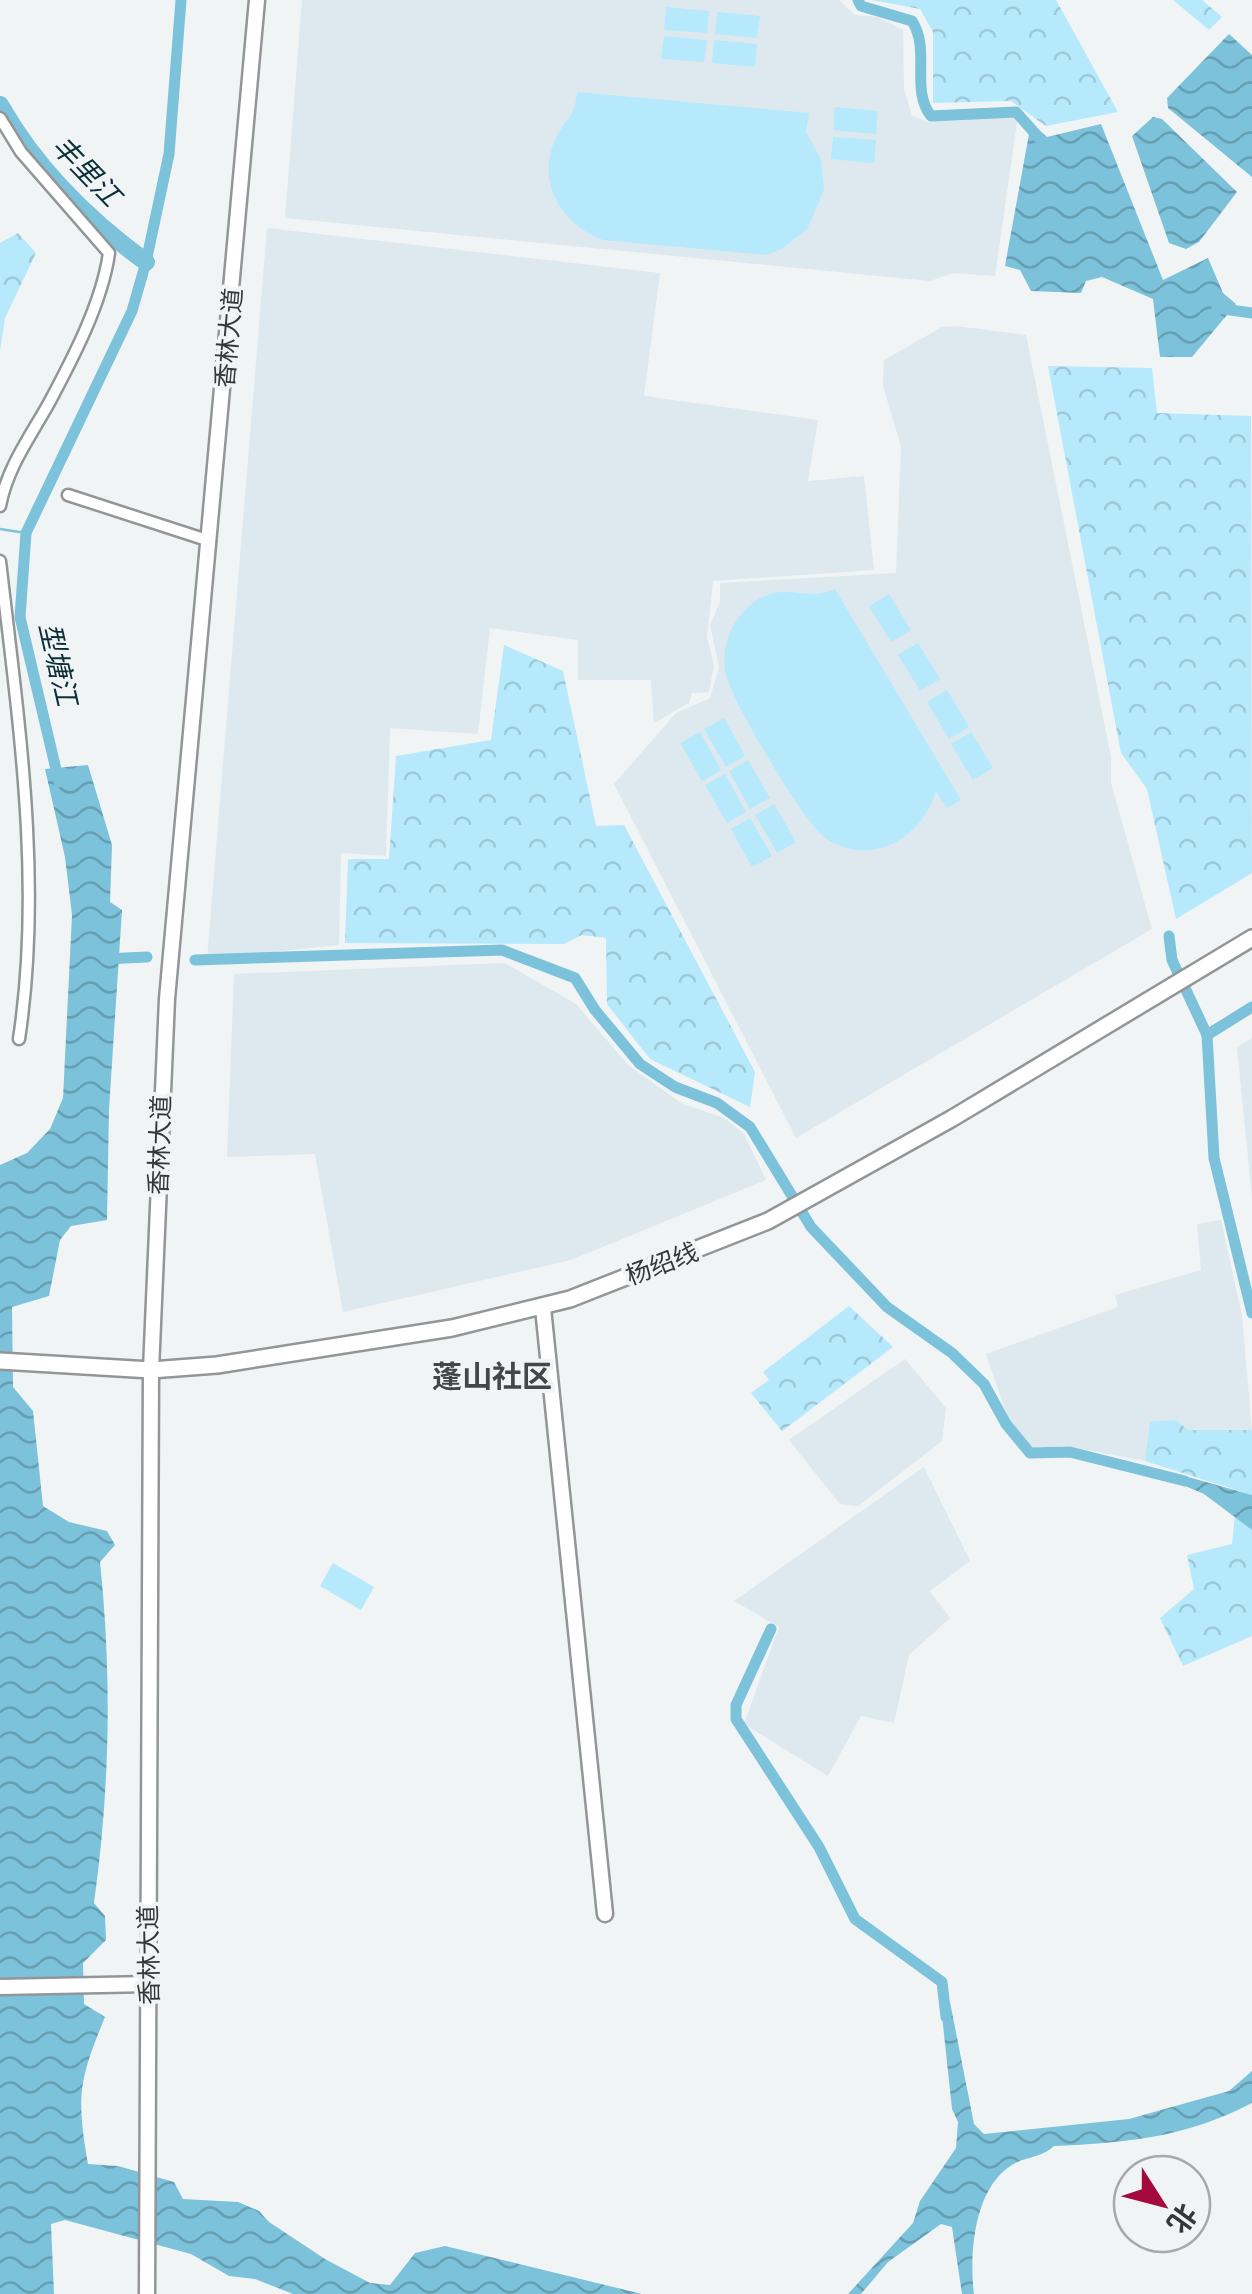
<svg xmlns="http://www.w3.org/2000/svg" width="1252" height="2294" font-family="'Times New Roman','Noto Sans SC',serif">
  <defs>
    <pattern id="forest-crowns" width="20" height="18" patternUnits="userSpaceOnUse" patternTransform="scale(2.5)"><rect width="20" height="18" fill="#b6e9fb"/><path d="M2 6a3 3 0 1 1 6 0M12 15a3 3 0 1 1 6 0" fill="none" stroke="#9dc8d8"/></pattern>
    <pattern id="water-waves" width="16" height="10" patternUnits="userSpaceOnUse" patternTransform="scale(2.5)"><rect width="16" height="10" fill="#7cc2da"/><path d="M0 5q4-4 8 0t8 0" fill="none" stroke="#669eb2"/></pattern>
  </defs>
  <rect width="100%" height="100%" fill="#f0f4f5"/>
  <g fill="#dde9ee">
    <polygon points="302,0 839,0 855,15 878,17 903,30 904,89 912,116 929,122 944,115 1018,115 995,276 953,273 930,281 285,218"/>
    <polygon points="267,228 660,273 644,396 818,420 808,481 864,476 874,570 713,581 707,637 714,665 709,692 692,693 689,703 654,723 651,680 578,680 578,640 490,628 478,734 390,728 386,856 341,853 339,945 207,959"/>
    <polygon points="956,326 1026,335 1111,757 1111,783 1152,929 796,1138 614,784 676,713 710,698 719,667 710,625 720,602 720,583 896,573 901,447 883,386 884,360 942,327"/>
    <polygon points="505,963 576,1004 628,1065 681,1103 724,1118 744,1134 766,1180 571,1260 343,1312 315,1154 227,1157 234,974"/>
    <polygon points="1252,1038 1252,1197 1237,1047"/>
    <polygon points="1221,1220 1242,1316 1252,1430 1188,1430 1151,1422 1145,1461 1067,1446 1032,1448 1008,1418 986,1354 1118,1307 1115,1295 1201,1270 1197,1224"/>
    <polygon points="905,1359 946,1408 942,1441 858,1506 840,1504 789,1440"/>
    <polygon points="924,1467 970,1561 930,1591 950,1618 909,1655 894,1723 861,1716 828,1776 744,1724 779,1627 734,1601"/>
  </g>
  <g fill="#b6e9fb">
    <polygon points="666,7 709,11 707,33 664,30"/>
    <polygon points="717,12 760,16 757,38 715,34"/>
    <polygon points="664,36 707,40 704,62 661,59"/>
    <polygon points="714,40 757,44 755,67 712,63"/>
    <path d="M577,92L809,113L806,132L821,159L824,190L807,229L782,249L766,255L603,240C562,225 536,183 555,140C565,118 575,118 577,92Z"/>
    <polygon points="835,107 878,111 876,134 833,130"/>
    <polygon points="833,137 876,140 874,163 831,159"/>
    <path d="M835,589L961,800L947,808L936,791C922,839 869,869 824,837C803,821 732,701 726,675C721,653 728,628 744,611C779,575 805,604 835,589Z"/>
    <polygon points="889,594 911,630 891,642 869,606"/>
    <polygon points="918,643 940,679 920,691 898,655"/>
    <polygon points="947,690 969,727 949,739 927,702"/>
    <polygon points="724,718 745,756 726,767 704,729"/>
    <polygon points="700,732 721,770 702,781 680,743"/>
    <polygon points="971,732 993,768 973,780 951,744"/>
    <polygon points="748,760 770,798 750,809 729,771"/>
    <polygon points="725,774 746,812 727,823 705,785"/>
    <polygon points="774,804 796,842 777,853 755,815"/>
    <polygon points="750,818 772,856 752,867 731,829"/>
    <polygon points="333,1563 374,1587 361,1610 320,1586"/>
  </g>
  <g fill="url(#forest-crowns)">
    <polygon points="872,0 1056,0 1118,112 1046,126 1011,101 933,103 933,32 920,9"/>
    <polygon points="1173,0 1202,0 1222,17 1209,30"/>
    <polygon points="18,233 36,253 5,318 0,351 0,243"/>
    <polygon points="1048,366 1152,368 1157,413 1251,416 1252,873 1176,919 1147,789 1121,753"/>
    <polygon points="504,645 563,671 596,826 624,825 755,1072 750,1107 650,1059 607,1004 606,938 582,935 564,944 345,943 348,859 389,859 396,756 491,740"/>
    <polygon points="849,1306 893,1347 782,1431 751,1393 769,1380 763,1372"/>
    <polygon points="1176,1420 1188,1430 1252,1430 1252,1495 1145,1461 1150,1422"/>
    <polygon points="1235,1515 1252,1530 1252,1636 1183,1666 1160,1618 1194,1589 1187,1555 1232,1544"/>
  </g>
  <g fill="url(#water-waves)">
    <polygon points="1229,34 1252,55 1252,177 1168,108 1167,98"/>
    <polygon points="1153,117 1162,119 1237,192 1199,242 1186,249 1169,243 1132,136"/>
    <polygon points="1031,123 1047,137 1101,124 1163,280 1208,258 1223,293 1236,304 1192,357 1160,357 1153,299 1102,277 1086,281 1081,293 1031,291 1020,270 1005,266"/>
    <path d="M88,765L112,845L110,902L122,910L109,1109L107,1220L71,1226L60,1240L49,1296L12,1307L13,1387L33,1411L43,1506L69,1522L107,1531L115,1545L100,1562C112,1677 110,1788 94,1903L105,1916L106,1940L83,1963L84,2004L105,2017C79,2080 76,2096 88,2164L118,2166L174,2182L183,2199L238,2202L259,2211L269,2222L325,2259L370,2283L390,2285L415,2253L445,2246L642,2294H293L255,2279L229,2276L191,2254L65,2220L51,2224L54,2294H0V1165L27,1153L50,1129L63,1098L72,915L65,857L45,769Z"/>
    <polygon points="1174,1473 1252,1495 1252,1530 1204,1494 1171,1480"/>
    <path d="M950,2002L974,2124L984,2134L1129,2119L1229,2091L1252,2071V2103C1187,2137 1127,2143 1054,2146C1042,2158 1026,2156 1012,2165C974,2188 969,2254 974,2294H962L952,2227L941,2224L888,2262L861,2294H848L913,2223L920,2201L956,2148L958,2122L952,2109L941,2006Z"/>
  </g>
  <g fill="none" stroke-linecap="round" stroke-linejoin="round">
    <polyline stroke="#7cc2da" stroke-width="2.5" points="0,529 26,533"/>
    <g stroke="#7cc2da" stroke-width="11">
      <path d="M858,0L861,6L912,21C931,50 910,90 931,116L1016,112L1040,139"/>
      <polyline points="1217,308 1252,313"/>
      <polyline points="59,782 20,617 26,533 132,311 146,262 169,154 181,0"/>
      <polyline points="1169,936 1172,960 1207,1035"/>
      <polyline points="105,959 147,957"/>
      <polyline points="195,960 502,950 575,978 595,1010 640,1064 675,1087 717,1103 750,1127 811,1227 887,1307 952,1353 984,1384 1006,1424 1030,1453 1070,1452 1185,1481"/>
      <polyline points="1252,1007 1207,1035 1214,1158 1252,1313"/>
      <polyline points="771,1629 736,1705 736,1719 819,1847 855,1919 942,1982 946,2017"/>
    </g>
    <path stroke="#7cc2da" stroke-width="18" d="M0,105C36,169 87,219 146,262"/>
    <defs>
      <g id="street">
        <path d="M0,118L21,152L109,253C102,303 73,358 49,403C30,437 7,468 0,506"/>
        <polyline points="68,495 210,541"/>
        <path d="M0,561C18,718 43,881 19,1039"/>
      </g>
      <g id="secondary">
        <polyline points="543,1308 605,1914"/>
        <polyline points="0,1987 150,1984"/>
        <polyline points="147,2294 151,1370 167,999 257,0"/>
      </g>
      <polyline id="primary" points="0,1361 151,1370 217,1365 452,1328 570,1299 768,1221 951,1119 1252,938"/>
    </defs>
    <use href="#street" stroke="#939697" stroke-width="15"/>
    <use href="#secondary" stroke="#939697" stroke-width="19"/>
    <use href="#primary" stroke="#939697" stroke-width="20"/>
    <use href="#street" stroke="#fff" stroke-width="10"/>
    <use href="#secondary" stroke="#fff" stroke-width="14"/>
    <use href="#primary" stroke="#fff" stroke-width="15"/>
  </g>
  <g text-anchor="middle" dominant-baseline="central" stroke-width="8" stroke-linejoin="round" paint-order="stroke">
    <g font-size="25" fill="#363737" stroke="#f0f4f5">
      <text transform="translate(229 338) rotate(-85)">香林大道</text>
      <text transform="translate(160 1145) rotate(-88)">香林大道</text>
      <text transform="translate(662 1264) rotate(-21)">杨绍线</text>
      <text transform="translate(149 1955) rotate(-91)">香林大道</text>
    </g>
    <g font-size="28" font-style="italic" fill="#0b2e38" stroke="#f0f4f5">
      <text transform="translate(86 171) rotate(46)">丰里江</text>
      <text transform="translate(58 664) rotate(77)">型塘江</text>
    </g>
    <g font-size="30" font-weight="bold" fill="#444748" stroke="#f0f4f5">
      <text x="492" y="1376">蓬山社区</text>
    </g>
  </g>
  <g transform="translate(1162 2204) rotate(126)"><circle r="48" fill="#f0f4f5" stroke="#a6a8a9" stroke-width="2.5"/>
  <path d="M0-8L18 38L0 25L-18 38Z" fill="#a50a3f"/>
  <text y="-15" font-size="28" font-weight="bold" text-anchor="middle" fill="#363737">北</text>
  </g>
</svg>
